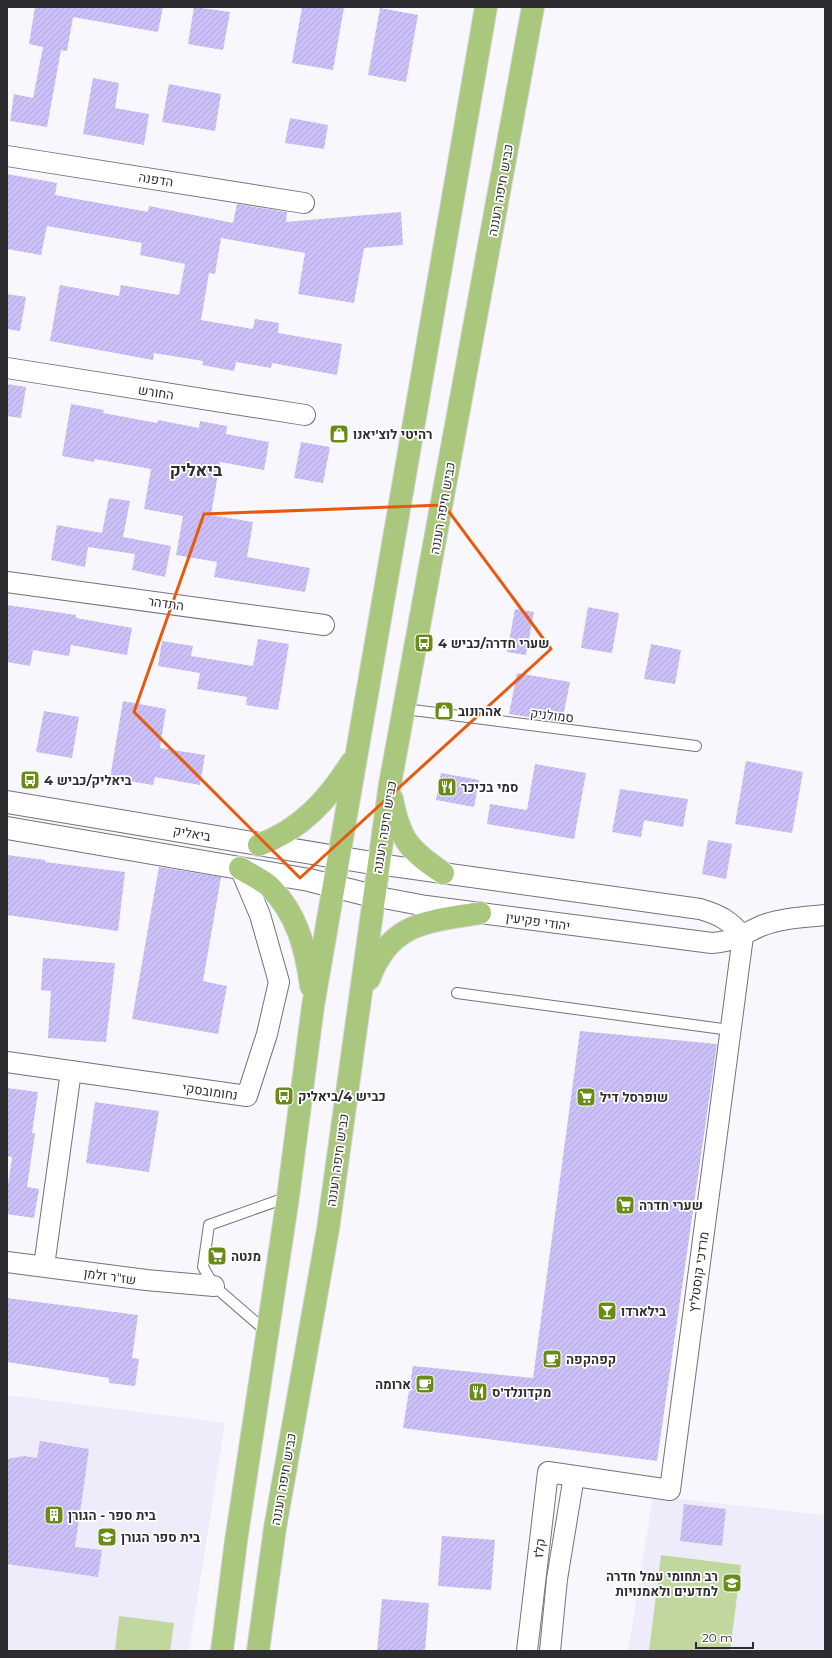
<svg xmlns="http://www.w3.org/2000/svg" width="832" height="1658" font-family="Montserrat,Heebo,sans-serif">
  <defs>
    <pattern id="building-hatch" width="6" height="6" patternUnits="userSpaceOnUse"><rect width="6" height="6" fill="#ccc0f8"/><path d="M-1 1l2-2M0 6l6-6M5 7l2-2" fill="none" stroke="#b0a5d5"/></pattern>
  </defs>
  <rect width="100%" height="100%" fill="#f8f7fe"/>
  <g fill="#eeebfb">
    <polygon points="7,1395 225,1423 189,1651 7,1651"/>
    <polygon points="653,1496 825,1515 825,1651 628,1651"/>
  </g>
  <g fill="#c0d89e">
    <polygon points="661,1555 741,1565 730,1651 649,1651"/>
    <polygon points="119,1616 174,1623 170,1651 115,1651"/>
  </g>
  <g fill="url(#building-hatch)">
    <polygon points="35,7 163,7 158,32 73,17 67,51 61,50 47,127 10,121 14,94 33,98 43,47 29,44"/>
    <polygon points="194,7 230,12 223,50 188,44"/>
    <polygon points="302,7 344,7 333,70 292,63"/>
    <polygon points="380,8 418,15 406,82 368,75"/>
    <polygon points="93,78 119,83 115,108 149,114 144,145 83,134"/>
    <polygon points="169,84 221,94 215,131 162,122"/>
    <polygon points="290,118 328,125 324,149 285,143"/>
    <polygon points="7,174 57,183 55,195 148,212 149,206 233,223 237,204 287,212 286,222 401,212 403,245 364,248 354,303 298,294 305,253 221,238 215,274 209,273 201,320 253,329 255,319 279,323 278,333 342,344 337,375 272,363 271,368 236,362 234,371 202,365 203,361 154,353 153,360 50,341 60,285 119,296 121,285 179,295 185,264 140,255 142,243 47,226 41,255 7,249"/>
    <polygon points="7,294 26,297 20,331 7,329"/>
    <polygon points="7,384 26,387 21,418 7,416"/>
    <polygon points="71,404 104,410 103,413 157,423 158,420 199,428 200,421 227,426 226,434 269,442 264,470 220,462 211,515 253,522 247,557 310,568 305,592 214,577 217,562 176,555 183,516 144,509 151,469 95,459 94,462 62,456"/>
    <polygon points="301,442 330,447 323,483 294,478"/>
    <polygon points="109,498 130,501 123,537 171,546 165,577 132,570 135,554 88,547 85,567 51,560 57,525 102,533"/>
    <polygon points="7,605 76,615 76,618 132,628 127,655 71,645 69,656 33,650 30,666 7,662"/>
    <polygon points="588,607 619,613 612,653 581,648"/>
    <polygon points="515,609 534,612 526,655 507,652"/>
    <polygon points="258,639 289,644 278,710 246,705 247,697 197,689 200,673 158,666 162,641 193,646 191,656 253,666"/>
    <polygon points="651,644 681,650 675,684 644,679"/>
    <polygon points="517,673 570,682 562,722 509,714"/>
    <polygon points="123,701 166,709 160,748 205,755 200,785 155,777 153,785 110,778"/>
    <polygon points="44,711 79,717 72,758 36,752"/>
    <polygon points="746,761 803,772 792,833 735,824"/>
    <polygon points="535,764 586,773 574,839 487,824 490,804 527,810"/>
    <polygon points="441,773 479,780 474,807 436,800"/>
    <polygon points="620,789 688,799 683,827 644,820 641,837 612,832"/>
    <polygon points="708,840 732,844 726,879 702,874"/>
    <polygon points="7,855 45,860 45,862 125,872 118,931 7,915"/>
    <polygon points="159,867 221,877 203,981 227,986 218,1034 132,1019"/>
    <polygon points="43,958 115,963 106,1042 48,1038 51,991 41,990"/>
    <polygon points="580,1031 717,1044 657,1461 403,1428 413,1366 533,1378"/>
    <polygon points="7,1088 38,1092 32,1133 35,1133 27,1187 39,1189 34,1218 7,1214 7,1191 12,1157 7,1156"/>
    <polygon points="95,1102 159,1111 149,1172 86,1163"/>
    <polygon points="7,1298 138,1315 132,1358 139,1359 135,1386 109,1383 109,1378 7,1362"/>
    <polygon points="40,1441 89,1449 75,1547 102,1550 98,1577 7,1564 7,1459 24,1456 37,1458"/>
    <polygon points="684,1504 726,1509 722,1546 680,1541"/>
    <polygon points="442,1536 495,1540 491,1590 438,1586"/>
    <polygon points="382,1599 429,1603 425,1651 377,1651"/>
  </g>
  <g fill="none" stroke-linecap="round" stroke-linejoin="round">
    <defs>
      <g id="lane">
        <polyline points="405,709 696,746"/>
        <polyline points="457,993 730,1030"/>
        <polyline points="267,1332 214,1286 203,1267 209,1225 288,1197"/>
      </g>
      <g id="street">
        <polyline points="7,156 304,203"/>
        <polyline points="7,368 305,415"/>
        <polyline points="7,582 324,625"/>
        <path d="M378,864L700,909C720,915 729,920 743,936"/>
        <path d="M373,896L426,906L712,943C736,941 741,935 761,926C780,918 805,917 825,915"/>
        <polyline points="7,1062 247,1096 267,1034 279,982 260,915 240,868"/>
        <polyline points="7,1262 146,1280 214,1286"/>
        <polyline points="44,1266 71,1071"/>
        <polyline points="527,1651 548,1472 670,1490 743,936"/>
        <polyline points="550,1651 557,1579 574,1476"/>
      </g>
      <g id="secondary">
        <polyline points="7,802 378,864"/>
        <polyline points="7,828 309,880 373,896"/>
      </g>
      <g id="highway">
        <path d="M392,799C400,840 409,850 443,873"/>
        <path d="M259,845C300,830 328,800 351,763"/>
        <path d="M240,868C249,874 261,879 269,886C297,913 306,949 311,986"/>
        <path d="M369,979C390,922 427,922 480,913"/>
        <polyline points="222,1651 236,1541 288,1197 313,1006 486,7"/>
        <polyline points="258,1651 275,1528 328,1229 390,784 533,7"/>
      </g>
    </defs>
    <use href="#lane" stroke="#74737a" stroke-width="12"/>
    <use href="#street" stroke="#74737a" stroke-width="22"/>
    <use href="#secondary" stroke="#74737a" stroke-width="24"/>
    <use href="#highway" stroke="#d5d5d6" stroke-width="24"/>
    <use href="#lane" stroke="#fff" stroke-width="10"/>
    <use href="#street" stroke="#fff" stroke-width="20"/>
    <use href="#secondary" stroke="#fff" stroke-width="22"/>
    <use href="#highway" stroke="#aac77e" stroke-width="22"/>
  </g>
  <path fill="none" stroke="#e8590c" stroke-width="3" stroke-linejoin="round" d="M444,505L551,649L300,878L134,712L204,514Z"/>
  <defs>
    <symbol id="shop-square" viewBox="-11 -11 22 22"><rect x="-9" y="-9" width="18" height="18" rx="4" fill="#688c15" stroke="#fff"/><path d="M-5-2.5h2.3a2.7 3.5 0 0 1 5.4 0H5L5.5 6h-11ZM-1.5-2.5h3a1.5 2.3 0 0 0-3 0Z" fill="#fff"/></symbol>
    <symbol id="bus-square" viewBox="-11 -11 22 22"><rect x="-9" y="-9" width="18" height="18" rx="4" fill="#688c15" stroke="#fff"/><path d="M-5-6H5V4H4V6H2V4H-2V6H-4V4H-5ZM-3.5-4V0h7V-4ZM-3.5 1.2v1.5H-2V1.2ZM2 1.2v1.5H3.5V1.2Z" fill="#fff"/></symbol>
    <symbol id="restaurant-square" viewBox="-11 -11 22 22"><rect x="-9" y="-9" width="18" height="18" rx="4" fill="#688c15" stroke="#fff"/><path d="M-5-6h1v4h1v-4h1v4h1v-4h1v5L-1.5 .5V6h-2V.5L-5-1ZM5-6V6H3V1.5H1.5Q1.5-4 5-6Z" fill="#fff"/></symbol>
    <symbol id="supermarket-square" viewBox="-11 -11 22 22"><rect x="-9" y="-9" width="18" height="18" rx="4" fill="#688c15" stroke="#fff"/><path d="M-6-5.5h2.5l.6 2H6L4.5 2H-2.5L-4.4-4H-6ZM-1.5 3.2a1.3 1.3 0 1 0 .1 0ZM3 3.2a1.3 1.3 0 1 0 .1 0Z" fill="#fff"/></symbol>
    <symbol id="bar-square" viewBox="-11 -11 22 22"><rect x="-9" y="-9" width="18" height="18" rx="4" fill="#688c15" stroke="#fff"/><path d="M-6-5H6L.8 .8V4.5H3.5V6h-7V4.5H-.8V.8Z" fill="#fff"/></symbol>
    <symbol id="cafe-square" viewBox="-11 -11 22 22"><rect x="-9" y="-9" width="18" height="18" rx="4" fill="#688c15" stroke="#fff"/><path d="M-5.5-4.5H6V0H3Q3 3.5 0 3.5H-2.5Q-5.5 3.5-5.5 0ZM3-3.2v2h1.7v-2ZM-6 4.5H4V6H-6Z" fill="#fff"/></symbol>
    <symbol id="building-square" viewBox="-11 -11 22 22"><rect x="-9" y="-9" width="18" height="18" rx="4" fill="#688c15" stroke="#fff"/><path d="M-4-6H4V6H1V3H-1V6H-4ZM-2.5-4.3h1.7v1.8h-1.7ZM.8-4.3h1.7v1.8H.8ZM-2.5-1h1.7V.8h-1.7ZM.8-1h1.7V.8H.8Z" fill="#fff"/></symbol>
    <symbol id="school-square" viewBox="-11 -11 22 22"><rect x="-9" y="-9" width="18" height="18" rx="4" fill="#688c15" stroke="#fff"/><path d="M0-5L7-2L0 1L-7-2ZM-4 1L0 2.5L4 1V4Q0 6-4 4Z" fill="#fff"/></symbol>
  </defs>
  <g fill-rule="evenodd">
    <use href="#shop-square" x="328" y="423" width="22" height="22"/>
    <use href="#bus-square" x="413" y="632" width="22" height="22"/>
    <use href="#shop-square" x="433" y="700" width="22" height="22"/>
    <use href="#bus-square" x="19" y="769" width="22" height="22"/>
    <use href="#restaurant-square" x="436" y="776" width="22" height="22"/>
    <use href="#bus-square" x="273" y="1085" width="22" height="22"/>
    <use href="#supermarket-square" x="575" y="1086" width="22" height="22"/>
    <use href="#supermarket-square" x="614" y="1194" width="22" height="22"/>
    <use href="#supermarket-square" x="206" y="1245" width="22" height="22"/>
    <use href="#bar-square" x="596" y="1300" width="22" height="22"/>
    <use href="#cafe-square" x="541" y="1348" width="22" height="22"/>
    <use href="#cafe-square" x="414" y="1373" width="22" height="22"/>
    <use href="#restaurant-square" x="467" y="1381" width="22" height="22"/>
    <use href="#building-square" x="43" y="1504" width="22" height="22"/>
    <use href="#school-square" x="96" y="1526" width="22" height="22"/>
    <use href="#school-square" x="721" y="1572" width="22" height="22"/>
  </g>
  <g text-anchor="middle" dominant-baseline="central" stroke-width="3.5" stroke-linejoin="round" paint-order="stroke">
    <g font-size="13" fill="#2d2c30" stroke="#fff">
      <text transform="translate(156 179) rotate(9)">הדפנה</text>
      <text transform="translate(500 190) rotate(-80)">כביש חיפה רעננה</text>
      <text transform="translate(156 392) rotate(9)">החורש</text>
      <text transform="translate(442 508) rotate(-80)">כביש חיפה רעננה</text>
      <text transform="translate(166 603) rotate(8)">התדהר</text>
      <text transform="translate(552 715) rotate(7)">סמולניק</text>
      <text transform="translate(384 827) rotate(-81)">כביש חיפה רעננה</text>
      <text transform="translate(192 833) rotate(10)">ביאליק</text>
      <text transform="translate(538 921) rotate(8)">יהודי פקיעין</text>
      <text transform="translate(210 1091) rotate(8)">נחומובסקי</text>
      <text transform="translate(337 1160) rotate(-82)">כביש חיפה רעננה</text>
      <text transform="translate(698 1272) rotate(-82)">מרדכי קוסטליץ</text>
      <text transform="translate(110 1276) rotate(8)">שז"ר זלמן</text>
      <text transform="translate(283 1479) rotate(-80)">כביש חיפה רעננה</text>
      <text transform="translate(539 1548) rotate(-83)">קלז</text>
    </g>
    <g font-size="13" font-weight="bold" fill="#2d2c30" stroke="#fff" text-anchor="start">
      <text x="353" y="434">רהיטי לוצ'יאנו</text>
      <text x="438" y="643">שערי חדרה/כביש 4</text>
      <text x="458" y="711">אהרונוב</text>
      <text x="44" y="780">ביאליק/כביש 4</text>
      <text x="461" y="787">סמי בכיכר</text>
      <text x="298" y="1096">כביש 4/ביאליק</text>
      <text x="600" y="1097">שופרסל דיל</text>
      <text x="639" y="1205">שערי חדרה</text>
      <text x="231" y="1256">מנטה</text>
      <text x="621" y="1311">בילארדו</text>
      <text x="566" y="1359">קפהקפה</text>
      <text x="411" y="1384" text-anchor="end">ארומה</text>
      <text x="492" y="1392">מקדונלד'ס</text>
      <text x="68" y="1515">בית ספר - הגורן</text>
      <text x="121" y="1537">בית ספר הגורן</text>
      <text x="718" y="1576" text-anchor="end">רב תחומי עמל חדרה<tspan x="718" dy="15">למדעים ולאמנויות</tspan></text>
    </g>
    <g font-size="17" font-weight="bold" fill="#2d2c30" stroke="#fff">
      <text x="196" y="470">ביאליק</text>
    </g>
  </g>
  <rect width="832" height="1658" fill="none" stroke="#2d2c30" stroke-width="16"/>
  <path d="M696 1642v6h57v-6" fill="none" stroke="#2d2c30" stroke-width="2"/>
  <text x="702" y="1642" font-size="12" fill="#2d2c30" stroke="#ffffff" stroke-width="3" paint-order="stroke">20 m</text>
</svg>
